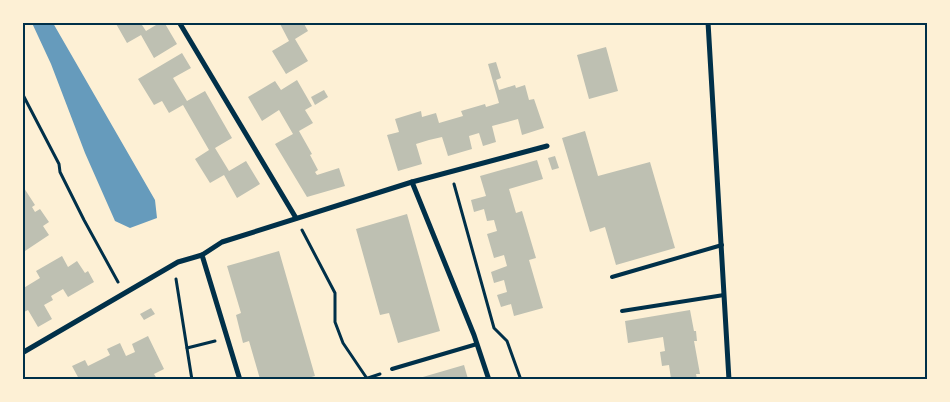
<svg xmlns="http://www.w3.org/2000/svg" width="950" height="402" font-family="'Archivo Narrow',sans-serif">
  <rect width="100%" height="100%" fill="#fdf0d5"/>
  <polygon fill="#669bbc" points="32,23 53,23 155,200 157,218 130,228 115,221 85,153 51,64"/>
  <g fill="#bec0b2">
    <polygon points="115,22 140,22 146,31 161,22 164,22 177,44 154,58 141,35 127,43"/>
    <polygon points="279,22 303,22 308,31 295,39 308,61 286,74 272,51 289,41"/>
    <polygon points="606,47 618,91 589,99 577,55"/>
    <polygon points="182,53 191,68 173,78 187,101 205,91 232,138 215,148 229,171 246,161 260,184 237,198 224,175 210,183 195,159 209,150 183,105 169,113 162,101 154,105 138,79"/>
    <polygon points="496,62 501,78 496,80 499,90 515,85 516,88 525,85 529,100 534,99 544,128 522,135 518,119 492,126 496,142 483,146 479,133 469,136 472,149 448,156 442,137 429,140 416,144 422,164 398,171 387,135 399,132 395,119 421,111 422,117 436,113 439,123 463,116 461,111 485,104 486,107 499,103 488,64"/>
    <polygon points="297,80 312,106 305,110 313,123 299,131 312,154 310,155 318,170 315,172 317,175 339,168 345,186 307,197 275,144 293,134 279,110 262,121 248,97 275,81 281,90"/>
    <polygon points="324,90 328,97 315,105 311,97"/>
    <polygon points="585,131 598,176 650,162 675,248 616,265 605,227 590,232 562,138"/>
    <polygon points="555,156 559,168 552,170 548,158"/>
    <polygon points="537,160 543,179 509,189 516,213 522,211 536,258 529,260 543,308 514,316 511,304 501,307 497,295 507,292 504,280 494,283 491,272 507,266 504,255 494,258 487,234 497,231 494,220 487,221 484,209 474,212 471,200 486,196 480,176"/>
    <polygon points="24,188 35,205 32,207 35,212 40,209 49,222 43,226 49,235 25,251 22,247 22,189"/>
    <polygon points="407,214 440,331 398,343 389,313 380,315 356,229"/>
    <polygon points="279,251 315,376 304,379 260,379 249,341 243,343 236,315 241,313 227,266"/>
    <polygon points="62,256 68,267 77,261 85,273 88,271 94,282 68,297 63,289 51,296 53,300 44,305 52,319 38,327 28,310 22,313 22,289 40,278 36,271"/>
    <polygon points="151,308 155,314 144,320 140,314"/>
    <polygon points="690,310 694,331 696,331 697,341 694,341 700,374 696,374 697,379 671,379 669,365 662,366 660,352 665,351 663,337 628,343 625,321"/>
    <polygon points="148,336 164,369 154,374 157,379 79,379 72,366 85,360 88,366 110,355 107,349 120,343 126,356 135,352 132,344"/>
    <polygon points="464,365 468,379 416,379"/>
  </g>
  <g fill="none" stroke-linecap="round" stroke-linejoin="round">
    <g stroke="#003049" stroke-width="3">
      <polyline points="22,93 59,164 60,172 84,220 118,282"/>
      <polyline points="454,184 494,328 507,341 521,380"/>
      <polyline points="302,230 335,293 335,322 343,343 368,380"/>
      <polyline points="176,279 192,380"/>
      <polyline points="187,348 215,341"/>
      <polyline points="362,380 380,374"/>
    </g>
    <g stroke="#003049" stroke-width="4">
      <polyline points="612,277 722,245"/>
      <polyline points="622,311 724,295"/>
      <polyline points="392,369 477,344"/>
    </g>
    <g stroke="#003049" stroke-width="5">
      <polyline points="179,22 296,218"/>
      <polyline points="708,22 729,380"/>
      <polyline points="412,182 547,146"/>
      <polyline points="22,353 178,262 202,255"/>
      <polyline points="240,380 202,255 222,242 412,182 474,335 489,380"/>
    </g>
  </g>
  <rect width="950" height="402" fill="none" stroke="#fdf0d5" stroke-width="48"/>
  <rect x="24" y="24" width="902" height="354" fill="none" stroke="#003049" stroke-width="2"/>
</svg>
